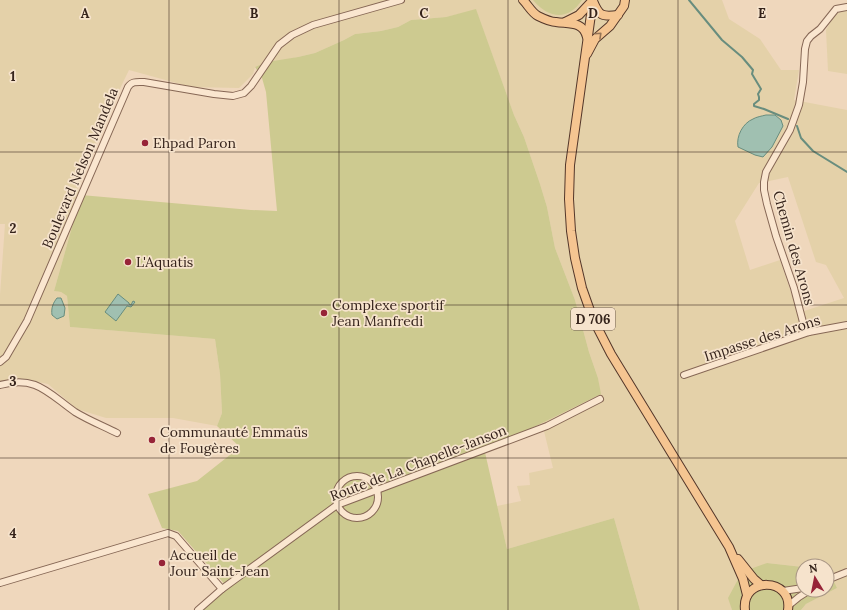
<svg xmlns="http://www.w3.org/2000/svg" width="847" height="610" font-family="Lora,serif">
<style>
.farmland{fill:#e4d1a9;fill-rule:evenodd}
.green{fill:#cdca90}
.water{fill:#a0c0b1;stroke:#688d7e}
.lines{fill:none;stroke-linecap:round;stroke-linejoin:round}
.stream{stroke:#688d7e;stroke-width:2}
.minor-casing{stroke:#866755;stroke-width:8}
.major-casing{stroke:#54372a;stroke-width:10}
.minor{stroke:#fae6cf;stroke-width:6}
.major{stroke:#f5c591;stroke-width:8}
.oneway{stroke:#957456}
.grid{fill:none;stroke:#35231b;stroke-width:1;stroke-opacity:0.55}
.poi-dot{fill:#972438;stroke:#f6e3cc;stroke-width:1.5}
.labels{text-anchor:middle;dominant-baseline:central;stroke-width:3.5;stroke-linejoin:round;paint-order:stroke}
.shield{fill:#f6e3cc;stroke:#6f5d50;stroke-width:1}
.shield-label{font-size:13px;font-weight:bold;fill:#35231b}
.poi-label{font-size:14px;fill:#35231b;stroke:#f6e3cc;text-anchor:start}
.street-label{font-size:14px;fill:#35231b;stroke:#f6e3cc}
.grid-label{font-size:13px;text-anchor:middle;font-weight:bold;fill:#35231b;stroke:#f6e3cc;stroke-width:3.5;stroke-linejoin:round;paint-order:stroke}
</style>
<rect width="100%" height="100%" fill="#efd7bc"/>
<g class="farmland">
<path d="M0,0H722L729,19L760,39L781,70H799L794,100L847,110V610H801L806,604L837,588L827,569V566L803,567L767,563L729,598L732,610H640L614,518L507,549L497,506L521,501L517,486L530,485L529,473L553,468L542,423L600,394L598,378L589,352L575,300L555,248L547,207L540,184L524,137L514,115L476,10L446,17L411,20L398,27L381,31L355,34L344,40L315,53L255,67L253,74L239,88L191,87L129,70L111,107L77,187L81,195L54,291L61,292L67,296L70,327L215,339L220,374L222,413L217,426L173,418H106L77,409L48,384L23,379L0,382V295L5,224H0ZM788,177L816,262L826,265L844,298L798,313L780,260L750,270L735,221L759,183Z"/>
<path d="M847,9V74L828,71L826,30L835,14Z"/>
</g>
<g class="green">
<path d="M533,0H582C568,21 549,19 533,0Z"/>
<path d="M476,9L514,115L524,137L540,184L547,207L555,248L575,300L589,352L598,378L601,394L534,427L484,448L507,549L614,518L640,610H201L228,588L178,531L162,528L148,494L197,481L240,447L217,426L222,413L220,374L215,339L70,327L67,296L61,292L54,291L81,195L251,210L277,211L266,92L262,78L255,67L267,62L298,57L315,53L344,40L355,34L381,31L398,27L411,20L446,17Z"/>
<path d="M767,563L803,567V590H827L828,569L837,588L806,604L801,610H732L728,598L742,572Z"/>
</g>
<g class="water">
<path d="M766,115H775L781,120L783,126L772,147L763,157L755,155L738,147C736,136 743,123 753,119C756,117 762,116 766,115Z"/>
<path d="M118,294L129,303V304L131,305L133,301L135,302L131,307L127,306L116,321L105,312Z"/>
<path d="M57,298H61L65,308L64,316L57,319L52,315C51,308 53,303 57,298Z"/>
</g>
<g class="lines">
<g class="stream">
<path d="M689,0L722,40L742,57L753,70L752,74L761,89L758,94L759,97V100L754,104V106L764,109L788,119"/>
<path d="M797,126L801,138L813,151L847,172"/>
</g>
<defs>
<g id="minor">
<path d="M809,332L804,326L794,288L776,236L767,204L764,190V182L766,172L790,130L799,105L803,82L805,49L807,41L811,36L820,29L836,9L847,7"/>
<path d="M0,362L6,357L27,321L128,87C132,81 137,82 144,82L214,94L233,96L244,93L251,86L279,45L292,35L313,25L401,0"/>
<path d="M684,375L809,332L847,325"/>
<path d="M0,385C36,375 48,393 75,412C88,420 103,426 117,433"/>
<circle cx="357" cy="497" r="21"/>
<path d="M827,580L847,572"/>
<path d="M0,583L168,533L176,536L222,589"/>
<path d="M783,591L803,588"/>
<path d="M788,606L799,597L810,590"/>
<path d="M198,610L222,589L337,505L547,426L600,399"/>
</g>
<g id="major">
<path d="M523,0C528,5 532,13 538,16C544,19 550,22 556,22C569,24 583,21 587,37"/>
<path d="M593,0L570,165L569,199L571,231L575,258L582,288L593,319L611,354L729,547L743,579L747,595"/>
<path d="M593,1C599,16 602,17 618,15"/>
<path d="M565,22L579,15L593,0"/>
<path d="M587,54L595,39L610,26L624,6L625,0"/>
<path d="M738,559L754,579L761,585"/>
<path d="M745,610C741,576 793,577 788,610"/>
</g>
</defs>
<use href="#minor" class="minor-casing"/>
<use href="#major" class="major-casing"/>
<use href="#minor" class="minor"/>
<use href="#major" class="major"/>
</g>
<defs><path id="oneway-chevron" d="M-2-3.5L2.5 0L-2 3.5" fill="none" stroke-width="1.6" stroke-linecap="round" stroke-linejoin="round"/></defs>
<use class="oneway" href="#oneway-chevron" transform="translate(599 35) rotate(-43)"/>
<path class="grid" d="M169,0V610M339,0V610M508,0V610M678,0V610M0,152H847M0,305H847M0,458H847"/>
<g class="poi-dot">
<circle cx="145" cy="143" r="4"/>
<circle cx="128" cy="262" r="4"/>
<circle cx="324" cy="313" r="4"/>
<circle cx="152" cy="440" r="4"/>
<circle cx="162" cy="563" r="4"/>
</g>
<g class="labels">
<rect class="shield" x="571" y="308" width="44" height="22" rx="3"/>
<g class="shield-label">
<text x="593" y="319">D 706</text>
</g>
<g class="poi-label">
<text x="153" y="143">Ehpad Paron</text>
<text x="136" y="262">L'Aquatis</text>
<text x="332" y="305">Complexe sportif<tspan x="332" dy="16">Jean Manfredi</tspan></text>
<text x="160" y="432">Communauté Emmaüs<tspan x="160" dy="16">de Fougères</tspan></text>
<text x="170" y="555">Accueil de<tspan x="170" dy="16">Jour Saint-Jean</tspan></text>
</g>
<g class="street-label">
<text transform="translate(80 168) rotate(-67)">Boulevard Nelson Mandela</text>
<text transform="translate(794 248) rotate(74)">Chemin des Arons</text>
<text transform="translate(762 338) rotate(-18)">Impasse des Arons</text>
<text transform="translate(418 463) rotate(-21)">Route de La Chapelle-Janson</text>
</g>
</g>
<g class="grid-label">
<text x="85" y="18">A</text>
<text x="254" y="18">B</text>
<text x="424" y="18">C</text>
<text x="593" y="18">D</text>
<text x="762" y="18">E</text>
<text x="13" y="81">1</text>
<text x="13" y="233">2</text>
<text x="13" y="386">3</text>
<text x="13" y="538">4</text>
</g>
<g transform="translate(815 578) rotate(350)"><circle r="19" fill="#f6e3cc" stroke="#a99685"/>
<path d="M0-3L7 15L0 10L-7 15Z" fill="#972438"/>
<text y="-6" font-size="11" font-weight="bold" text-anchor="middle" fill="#35231b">N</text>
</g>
</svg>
